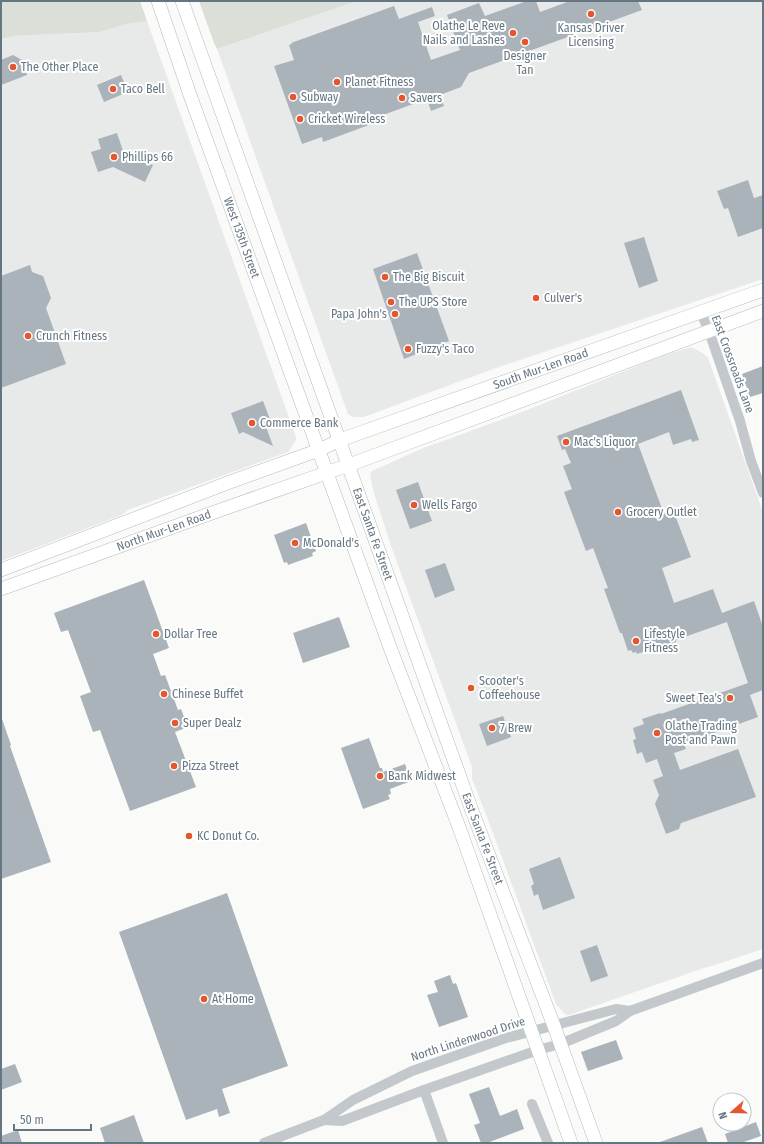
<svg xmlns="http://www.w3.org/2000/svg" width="764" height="1144" font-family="'Fira Sans Condensed',sans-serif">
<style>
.built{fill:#e8e9e9}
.green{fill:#dadfd7}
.building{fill:#aab3b9}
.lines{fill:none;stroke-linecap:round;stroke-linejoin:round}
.major-casing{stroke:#b5babe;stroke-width:14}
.minor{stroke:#c3c8cc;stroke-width:10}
.major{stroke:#fff;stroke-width:13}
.poi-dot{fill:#e4572e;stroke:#fff;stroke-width:1.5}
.labels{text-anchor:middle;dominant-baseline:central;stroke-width:4;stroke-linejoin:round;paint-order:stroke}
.poi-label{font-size:12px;fill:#657683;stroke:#fff;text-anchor:start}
.street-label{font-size:12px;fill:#657683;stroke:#fff}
</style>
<rect width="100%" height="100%" fill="#fafaf8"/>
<g class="built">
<path d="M357,1H763V279L493,369L364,417H352L348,414L217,49Z"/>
<path d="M147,21L296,437V440L288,452L128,510L122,515L1,561V39L14,36L100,32L127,24Z"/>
<path d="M691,347L703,353L708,358L763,512V949L715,965L704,968L569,1015H566L556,1004L487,817L472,779V767L391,546L373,490L370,474L372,471L421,449L522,412L662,356Z"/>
</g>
<g class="green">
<path d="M1,1H140L147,21L127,24L100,32L14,36L1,39Z"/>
<path d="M199,1H357L217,49L214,43Z"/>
</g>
<g class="building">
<path d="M527,1H536L540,12L570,1H638L642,10L469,73L461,87L440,95L444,106L431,111L427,99L383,115L385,119L323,142L322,137L302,144L274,66L294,60L289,45L292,44L291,43L394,6L399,19L432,7L435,16L418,22L431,60L460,50L447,15L479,3L485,16Z"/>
<path d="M13,55L22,60L27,75L1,85V60Z"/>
<path d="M121,75L128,92L104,102L97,85Z"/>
<path d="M117,133L123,151L153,165L145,182L113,167L98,172L91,152L101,149L98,139Z"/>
<path d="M748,180L754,198L763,195V228L738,237L728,208L724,209L717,191Z"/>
<path d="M644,237L658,281L639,288L624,243Z"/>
<path d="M417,253L449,341L404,359L373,269Z"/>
<path d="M30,265L32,272L43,276L51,298L46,308L66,364L1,388V276Z"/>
<path d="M763,366V393L750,397L742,374Z"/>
<path d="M681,390L699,440L692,442L691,439L673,445L669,432L638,444L664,514L673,510L691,557L662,568L674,603L713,589L722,613L754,601L763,627V690L750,695L758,717L684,744L686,749L674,753L680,770L738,749L756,797L681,823L679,829L666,834L655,804L659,795L653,780L663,776L657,759L646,763L642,752L637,754L633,740L636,739L633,728L644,724L642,719L660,713L661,714L748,683L727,622L676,640V642L662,647L661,646L637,654L636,652L633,653L631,650L628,651L622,633H620L604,589L608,588L593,548L586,551L564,492L572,489L563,466L571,463L565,449L562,450L557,436Z"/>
<path d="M263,401L271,422L265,424L273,446L243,432L239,434L231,413Z"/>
<path d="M418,482L432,521L410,529L396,490Z"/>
<path d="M306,523L316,551L312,553L313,556L288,565L287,562L284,563L274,535Z"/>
<path d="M445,563L455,590L435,598L425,570Z"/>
<path d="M144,580L169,648L153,654L161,676L165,675L178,710L181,709L188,727L175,732L196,787L130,811L100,730L93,732L80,696L91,692L68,630L61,632L54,613Z"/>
<path d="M339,617L350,647L303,663L293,633Z"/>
<path d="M503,716L511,737L487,746L479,724Z"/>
<path d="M1,719H2L11,745L10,746L51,862L1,879Z"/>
<path d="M369,738L380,768H382L383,772L405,764L411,781L390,789L391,794L388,795L390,799L363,809L341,748Z"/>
<path d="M560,857L575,898L543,910L538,894L534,896L531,886L534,884L529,869Z"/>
<path d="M227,893L288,1066L222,1089L230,1113L219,1117L217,1109L186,1120L119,932Z"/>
<path d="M597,945L608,976L591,982L580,951Z"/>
<path d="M450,975L453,984L456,983L468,1017L439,1027L427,995L438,992L434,981Z"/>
<path d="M616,1040L623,1059L588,1071L581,1052Z"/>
<path d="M15,1064L22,1082L1,1090V1069Z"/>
<path d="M489,1087L500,1116L517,1109L524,1129L487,1143H481L474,1125L480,1123L469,1094Z"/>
<path d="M134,1115L144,1143H105L100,1128Z"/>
<path d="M756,1122L761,1136L741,1143H728L725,1134Z"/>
<path d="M702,1127L708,1143H660V1142Z"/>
<path d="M18,1130L22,1143H1V1136Z"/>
</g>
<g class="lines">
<defs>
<g id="major">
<path id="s1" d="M158,1L190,95L391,650L459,827L571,1143"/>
<path id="s2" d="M182,1L471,808L554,1026L596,1143"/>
<path id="s3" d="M1,570L230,482L319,450L340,440L763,290"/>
<path id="s4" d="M1,589L226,508L349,465L763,311"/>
</g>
</defs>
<use href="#major" class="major-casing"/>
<g class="minor">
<path d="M701,312L712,340L740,421L751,461L763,493"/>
<path d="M424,1090L443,1143"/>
<path d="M532,1104L548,1143"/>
<path d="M324,1120L342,1121L424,1090L538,1050L560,1044L616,1021L630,1011L763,963"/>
<path d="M264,1143L324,1120L353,1100L412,1071L506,1038L616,1009L630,1011"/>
</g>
<use href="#major" class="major"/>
</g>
<g class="poi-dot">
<circle cx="591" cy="14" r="4"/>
<circle cx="513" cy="33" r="4"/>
<circle cx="525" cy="42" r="4"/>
<circle cx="13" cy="67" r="4"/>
<circle cx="337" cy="82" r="4"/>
<circle cx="113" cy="89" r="4"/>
<circle cx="293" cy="97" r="4"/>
<circle cx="402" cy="98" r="4"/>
<circle cx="300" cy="119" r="4"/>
<circle cx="114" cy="157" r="4"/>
<circle cx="385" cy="277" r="4"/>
<circle cx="536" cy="298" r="4"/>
<circle cx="391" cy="302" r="4"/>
<circle cx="395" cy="314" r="4"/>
<circle cx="28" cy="336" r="4"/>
<circle cx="408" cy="349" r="4"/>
<circle cx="252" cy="423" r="4"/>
<circle cx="566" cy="442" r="4"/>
<circle cx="414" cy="505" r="4"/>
<circle cx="618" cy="512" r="4"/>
<circle cx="295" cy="543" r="4"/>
<circle cx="156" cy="634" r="4"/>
<circle cx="636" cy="641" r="4"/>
<circle cx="471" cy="688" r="4"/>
<circle cx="164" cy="694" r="4"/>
<circle cx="730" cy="698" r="4"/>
<circle cx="175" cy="723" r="4"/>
<circle cx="492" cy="728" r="4"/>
<circle cx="657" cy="733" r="4"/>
<circle cx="174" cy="766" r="4"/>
<circle cx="380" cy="776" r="4"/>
<circle cx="189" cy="836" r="4"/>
<circle cx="204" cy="999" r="4"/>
</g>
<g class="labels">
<g class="poi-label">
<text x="505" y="26" text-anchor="end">Olathe Le Reve<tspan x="505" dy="14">Nails and Lashes</tspan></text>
<text x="591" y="28" text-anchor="middle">Kansas Driver<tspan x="591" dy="14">Licensing</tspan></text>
<text x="525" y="56" text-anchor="middle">Designer<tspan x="525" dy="14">Tan</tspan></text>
<text x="21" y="67">The Other Place</text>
<text x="345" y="82">Planet Fitness</text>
<text x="121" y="89">Taco Bell</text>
<text x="301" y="97">Subway</text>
<text x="410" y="98">Savers</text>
<text x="308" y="119">Cricket Wireless</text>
<text x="122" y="157">Phillips 66</text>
<text x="393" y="277">The Big Biscuit</text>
<text x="544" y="298">Culver's</text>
<text x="399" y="302">The UPS Store</text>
<text x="387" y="314" text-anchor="end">Papa John's</text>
<text x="36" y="336">Crunch Fitness</text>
<text x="416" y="349">Fuzzy's Taco</text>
<text x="260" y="423">Commerce Bank</text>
<text x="574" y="442">Mac's Liquor</text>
<text x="422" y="505">Wells Fargo</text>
<text x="626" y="512">Grocery Outlet</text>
<text x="303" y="543">McDonald's</text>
<text x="164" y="634">Dollar Tree</text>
<text x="644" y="634">Lifestyle<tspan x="644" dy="14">Fitness</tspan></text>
<text x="479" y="681">Scooter's<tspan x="479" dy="14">Coffeehouse</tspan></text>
<text x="172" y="694">Chinese Buffet</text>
<text x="722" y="698" text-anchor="end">Sweet Tea's</text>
<text x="183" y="723">Super Dealz</text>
<text x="665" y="726">Olathe Trading<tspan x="665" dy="14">Post and Pawn</tspan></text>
<text x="500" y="728">7 Brew</text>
<text x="182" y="766">Pizza Street</text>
<text x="388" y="776">Bank Midwest</text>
<text x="197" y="836">KC Donut Co.</text>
<text x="212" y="999">At Home</text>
</g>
<g class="street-label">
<text stroke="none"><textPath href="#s1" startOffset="251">West 135th Street</textPath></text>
<text transform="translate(733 364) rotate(70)">East Crossroads Lane</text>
<text stroke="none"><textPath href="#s3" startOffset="576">South Mur-Len Road</textPath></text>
<text stroke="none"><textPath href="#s4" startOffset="173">North Mur-Len Road</textPath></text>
<text stroke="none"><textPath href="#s2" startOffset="566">East Santa Fe Street</textPath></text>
<text stroke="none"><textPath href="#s2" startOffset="890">East Santa Fe Street</textPath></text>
<text transform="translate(468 1039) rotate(-18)">North Lindenwood Drive</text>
</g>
</g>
<rect width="764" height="1144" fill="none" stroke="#657683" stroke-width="4"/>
<g transform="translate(732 1112) rotate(250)"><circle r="19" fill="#ffffff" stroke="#c1c8cd"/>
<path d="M0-3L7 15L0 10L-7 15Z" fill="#e4572e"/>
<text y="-6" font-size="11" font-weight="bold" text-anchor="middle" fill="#657683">N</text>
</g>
<path d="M14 1124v6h77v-6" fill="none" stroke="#657683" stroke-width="2"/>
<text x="20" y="1124" font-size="12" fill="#657683" stroke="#ffffff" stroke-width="3" paint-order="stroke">50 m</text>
</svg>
